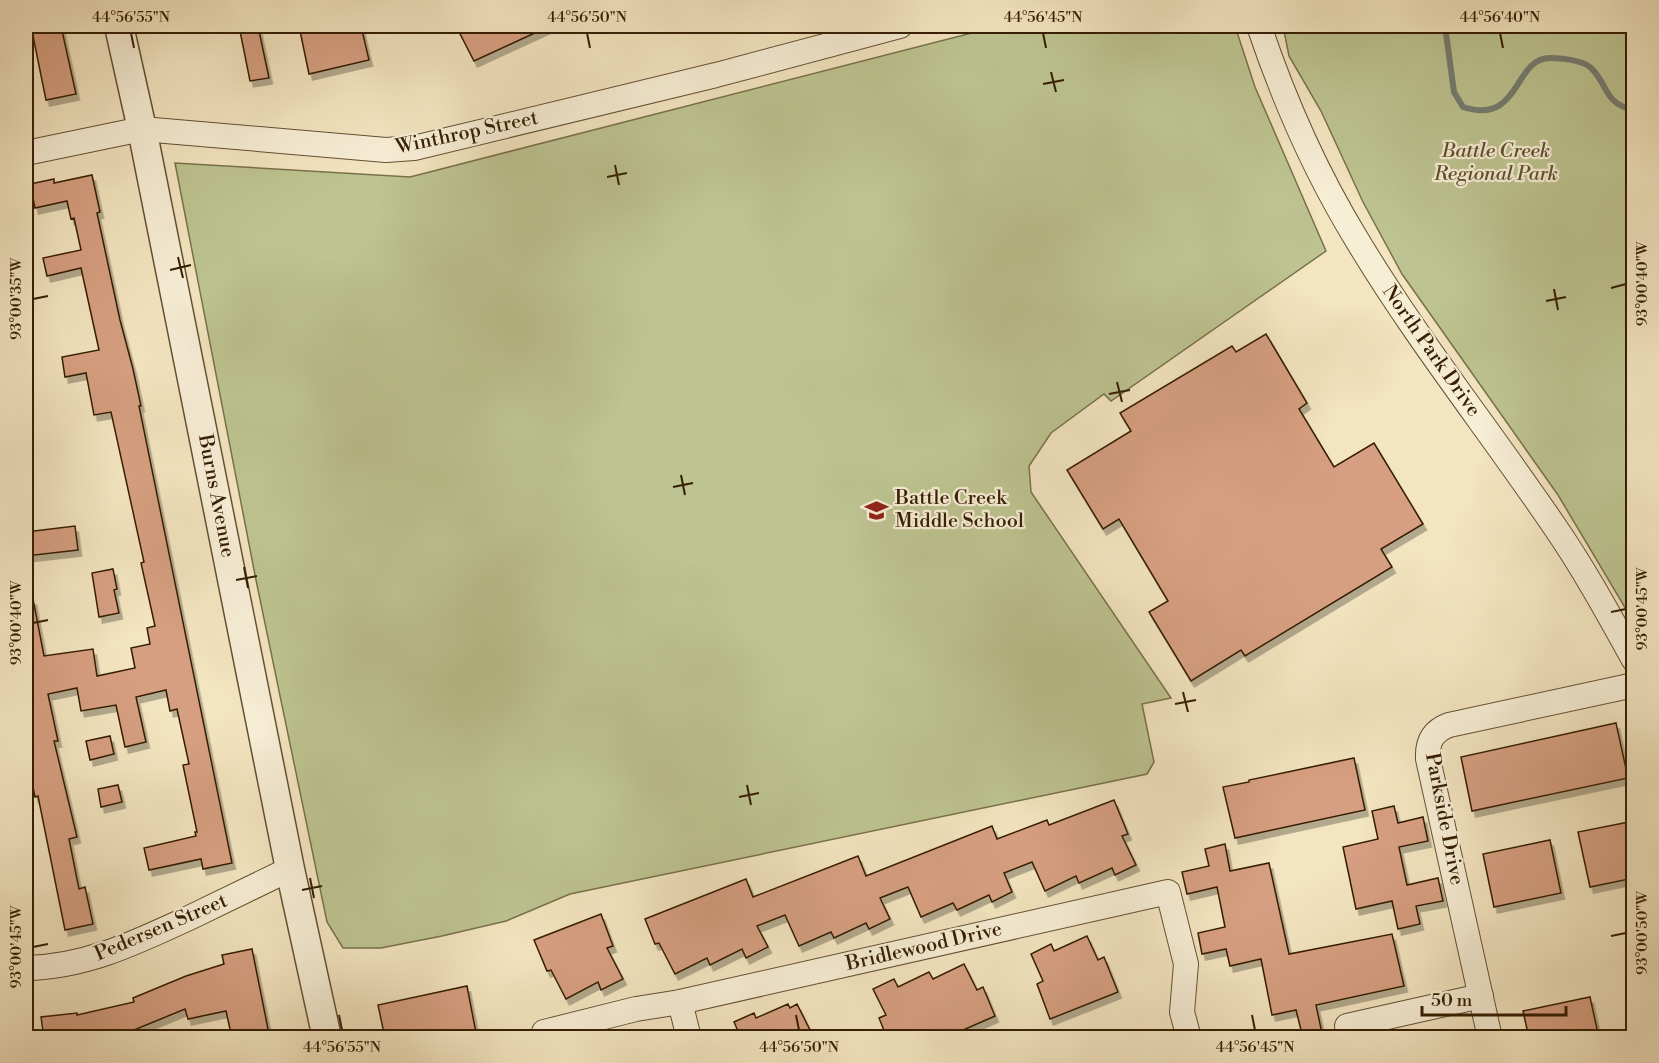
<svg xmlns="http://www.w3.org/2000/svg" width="1659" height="1063" font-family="'Libre Bodoni',serif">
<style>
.green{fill:#bdc491;stroke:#79714a;stroke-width:1.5}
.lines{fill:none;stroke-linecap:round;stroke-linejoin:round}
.stream{stroke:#757d72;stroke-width:6}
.building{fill:#d69f81;stroke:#351e03;stroke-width:1.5;filter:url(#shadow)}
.minor-casing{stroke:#645032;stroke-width:26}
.tertiary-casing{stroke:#645032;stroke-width:31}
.minor{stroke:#f7eed6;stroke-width:24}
.tertiary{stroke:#f7eed6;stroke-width:28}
.ticks{fill:none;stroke:#351e03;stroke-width:2}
.labels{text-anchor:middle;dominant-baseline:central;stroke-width:4.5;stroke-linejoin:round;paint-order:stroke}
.street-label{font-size:20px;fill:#351e03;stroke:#f7eed6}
.park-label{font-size:20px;font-style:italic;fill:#5e502e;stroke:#f7eed6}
.poi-label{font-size:20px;fill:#351e03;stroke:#f7eed6;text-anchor:start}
.neatline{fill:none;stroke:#351e03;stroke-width:2}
.ticks-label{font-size:15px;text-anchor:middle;fill:#351e03}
</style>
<defs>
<filter id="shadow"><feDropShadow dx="3.5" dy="6" stdDeviation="0" flood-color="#0004"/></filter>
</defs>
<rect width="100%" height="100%" fill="#f3e5c0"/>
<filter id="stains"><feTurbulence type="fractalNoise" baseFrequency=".00333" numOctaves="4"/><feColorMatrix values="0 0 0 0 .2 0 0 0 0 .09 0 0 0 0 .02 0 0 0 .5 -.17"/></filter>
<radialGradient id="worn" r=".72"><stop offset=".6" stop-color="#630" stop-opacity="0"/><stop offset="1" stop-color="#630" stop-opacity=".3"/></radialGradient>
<g class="green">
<path d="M999,26H1235L1255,87L1326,251L1111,401L1104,394L1051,433L1029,466L1031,492L1171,698L1142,704L1154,762L1147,774L570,894L506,921L442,936L381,948H343L327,922L256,580L175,163L410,177Z"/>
<path d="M1283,26H1633V621L1558,495L1402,274L1363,202L1321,111L1289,56Z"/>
</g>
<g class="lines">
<path class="stream" d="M1445,26L1454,92L1463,107C1521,126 1513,58 1550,58C1561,58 1581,60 1590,67C1609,84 1602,103 1634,110"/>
</g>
<g class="building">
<path d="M31,26H61L76,94L46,100Z"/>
<path d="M239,26H258L269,78L250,81Z"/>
<path d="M299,26H361L369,60L309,74Z"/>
<path d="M456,26H550L474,61Z"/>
<path d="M92,175L100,212L97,213L120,320L133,369L141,406H139L232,863L203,869L201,859L149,870L144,848L196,836L195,832H197L183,765L189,764L177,709L170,711L166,690L136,697L146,742L125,747L116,705L81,711L77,688L48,694L58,741H54L77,837L69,839L79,889L85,887L93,924L65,930L38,796L35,797L27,758L31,757L26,731V600L33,599L44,656L93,649L97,676L135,668L131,648L150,644L147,628L155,626L141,563L144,562L111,412L94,415L86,373L65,377L62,357L99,350L81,268L47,276L43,258L81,250L74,218L71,219L67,201L35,208L30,184L54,179V183Z"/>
<path d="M1266,334L1307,403L1299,409L1334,467L1374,443L1423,524L1381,549L1392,567L1245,656L1241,650L1191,681L1149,612L1168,601L1119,519L1103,529L1067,470L1131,431L1120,413L1232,346L1236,352Z"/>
<path d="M75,526L78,550L26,556V532Z"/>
<path d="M113,569L117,589L114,590L119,613L99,617L92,573Z"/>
<path d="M1616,723L1628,778L1472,811L1461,757Z"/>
<path d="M110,736L114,754L90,760L86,741Z"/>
<path d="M1354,758L1365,810L1235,838L1223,787L1249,782V780Z"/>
<path d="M118,785L122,802L101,807L98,789Z"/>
<path d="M1114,800L1128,834L1122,836L1136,865L1115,875L1112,868L1079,883L1076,876L1045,891L1032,862L1004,873L1012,892L992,902L989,895L957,910L953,903L921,917L908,887L880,898L890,919L869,929L866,923L834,938L831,932L799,946L785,915L757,926L768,947L746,958L742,949L710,965L707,958L675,974L659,943L655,944L645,919L746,879L753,897L858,856L866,876L992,826L997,839L1047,820L1049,825Z"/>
<path d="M1394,806L1398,823L1423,817L1428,841L1399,847L1407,885L1438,878L1443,901L1416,906L1420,924L1398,929L1392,901L1356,909L1343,847L1378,839L1372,811Z"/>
<path d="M1634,821V878L1590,887L1578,832Z"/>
<path d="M1550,840L1561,893L1494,907L1483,854Z"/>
<path d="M1225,844L1230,871L1269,863L1289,954L1392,934L1404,986L1316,1005L1323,1038H1303L1296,1010L1272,1015L1261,959L1230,966L1226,949L1202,954L1198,933L1225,927L1217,887L1187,894L1182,872L1209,866L1205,849Z"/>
<path d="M601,914L613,946L607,948L623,979L601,990L598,982L566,999L551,970L547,971L534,940Z"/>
<path d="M1087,936L1098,960L1104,957L1118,992L1050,1019L1037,984L1043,981L1031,954L1051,944L1054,951Z"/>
<path d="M252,949L269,1034L255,1038H232L226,1011L188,1019L185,1009L129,1032L130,1038H44L41,1017L77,1013V1015L134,1002L133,998L186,976L224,964L222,955Z"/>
<path d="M964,964L977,990L983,987L995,1016L945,1038H887L879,1018L886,1015L873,989L894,979L898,987L929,972L933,979Z"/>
<path d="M467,986L477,1038H385L378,1005Z"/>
<path d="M1590,997L1599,1038H1529L1523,1011Z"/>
<path d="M788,1004L790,1008L797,1004L814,1038H741L734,1022L754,1013L756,1018Z"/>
</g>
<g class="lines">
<defs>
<g id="minor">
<path d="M1259,26C1284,100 1316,173 1357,240C1417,340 1490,431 1555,527C1584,569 1609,615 1634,660"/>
<path d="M26,153L142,129L386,150L414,148L716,75L900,26"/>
<path d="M26,968C86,967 137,942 191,917C224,901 257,885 290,869"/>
<path d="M680,1002L689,1038"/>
<path d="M544,1032L636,1009L680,1002L1168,892L1186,964L1182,1012L1189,1038"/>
<path d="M1349,1038L1347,1026L1481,996"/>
<path d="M1490,1038L1428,759C1427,741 1433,731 1449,725L1634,685"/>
</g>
<path id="tertiary" d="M119,26L142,129L290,869L327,1038"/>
</defs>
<use href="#minor" class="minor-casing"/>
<use href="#tertiary" class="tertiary-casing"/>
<use href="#minor" class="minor"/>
<use href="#tertiary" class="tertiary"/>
</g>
<path class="ticks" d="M131,33L134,48M587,33L590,48M1043,33L1046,48M1500,33L1503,48M1051,72L1056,92M1043,84L1064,80M615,165L619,185M607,177L627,173M178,257L183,278M170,270L191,265M1611,288L1626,284M1554,289L1558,310M33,299L48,296M1546,301L1566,297M1117,382L1122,402M1109,394L1130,390M681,475L685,495M673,487L693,483M244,567L248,588M236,580L257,576M1611,612L1626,609M33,623L48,620M1183,692L1188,712M1175,704L1196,700M747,785L751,805M739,797L759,793M310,878L314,898M302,890L322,886M1611,936L1626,933M33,947L48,944M339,1015L342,1030M796,1015L799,1030M1252,1015L1255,1030"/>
<defs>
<symbol id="school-bare" viewBox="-9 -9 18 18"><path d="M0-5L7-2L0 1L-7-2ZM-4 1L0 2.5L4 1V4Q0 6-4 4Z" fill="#8f2418" stroke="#f7eed6" stroke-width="2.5" paint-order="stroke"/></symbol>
</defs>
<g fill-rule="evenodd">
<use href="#school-bare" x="860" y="494" width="33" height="33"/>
</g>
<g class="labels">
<g class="street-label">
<text transform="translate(467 133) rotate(-12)">Winthrop Street</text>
<text transform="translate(1431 351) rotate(55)">North Park Drive</text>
<text transform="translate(216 496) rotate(79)">Burns Avenue</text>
<text transform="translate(1444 819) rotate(79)">Parkside Drive</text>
<text transform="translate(161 928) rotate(-23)">Pedersen Street</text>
<text transform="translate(924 947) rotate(-13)">Bridlewood Drive</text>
</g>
<g class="park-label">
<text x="1496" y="151">Battle Creek<tspan x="1496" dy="23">Regional Park</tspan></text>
</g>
<g class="poi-label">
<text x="895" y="498">Battle Creek<tspan x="895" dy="23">Middle School</tspan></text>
</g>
</g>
<rect width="1659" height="1063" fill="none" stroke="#f3e5c0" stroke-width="66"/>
<path d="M1422 1006v9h144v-9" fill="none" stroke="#351e03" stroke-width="3"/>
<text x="1431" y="1006" font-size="18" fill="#351e03" stroke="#f7eed6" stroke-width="4.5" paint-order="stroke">50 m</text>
<rect x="33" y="33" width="1593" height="997" class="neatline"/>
<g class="ticks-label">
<text x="131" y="22">44°56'55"N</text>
<text x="587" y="22">44°56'50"N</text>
<text x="1043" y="22">44°56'45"N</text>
<text x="1500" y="22">44°56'40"N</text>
<text transform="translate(1642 284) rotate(-90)" y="5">93°00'40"W</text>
<text transform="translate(16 299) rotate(-90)" y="5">93°00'35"W</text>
<text transform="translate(1642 609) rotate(-90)" y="5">93°00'45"W</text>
<text transform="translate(16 623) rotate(-90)" y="5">93°00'40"W</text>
<text transform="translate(1642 933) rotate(-90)" y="5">93°00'50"W</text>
<text transform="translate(16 947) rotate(-90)" y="5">93°00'45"W</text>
<text x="342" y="1052">44°56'55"N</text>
<text x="799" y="1052">44°56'50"N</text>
<text x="1255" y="1052">44°56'45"N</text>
</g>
<rect width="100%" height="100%" filter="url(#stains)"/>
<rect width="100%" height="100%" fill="url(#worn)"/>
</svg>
